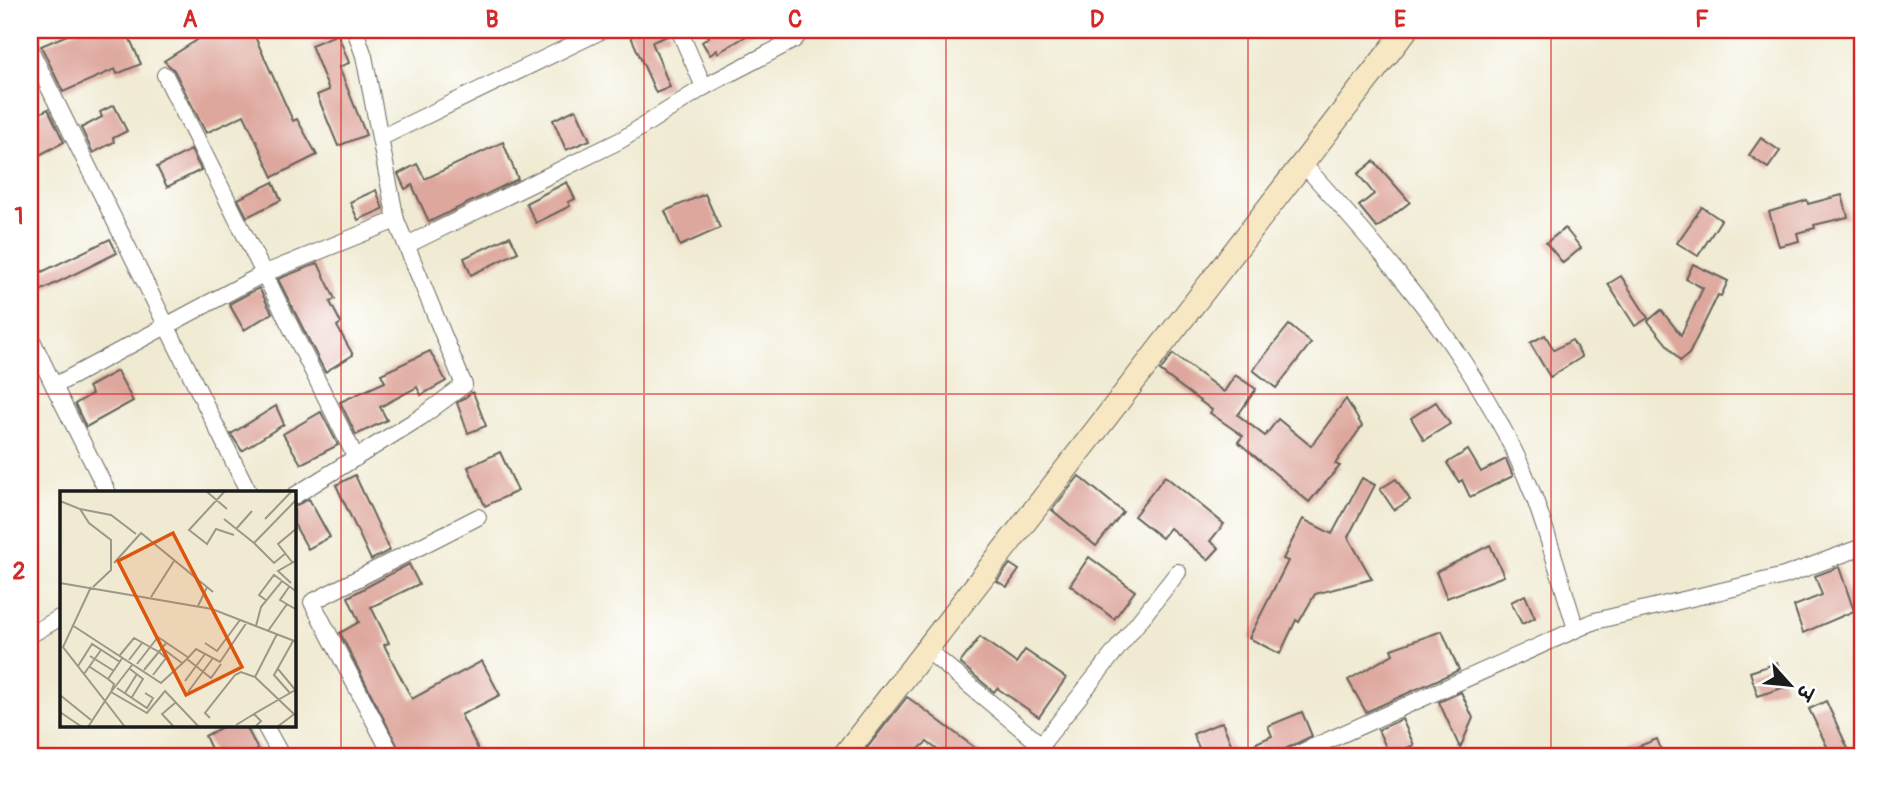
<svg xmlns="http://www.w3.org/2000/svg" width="1892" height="787" font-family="Pangolin,'Playpen Sans Deva',sans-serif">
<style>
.building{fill:#dea79d}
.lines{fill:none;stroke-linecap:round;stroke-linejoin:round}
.street-casing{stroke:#66645c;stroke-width:18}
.secondary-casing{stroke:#66645c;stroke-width:25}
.street{stroke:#fff;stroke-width:16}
.secondary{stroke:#f7e8c3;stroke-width:23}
.grid{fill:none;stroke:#d62828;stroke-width:2;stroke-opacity:0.55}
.inset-road{fill:none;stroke:#9b9889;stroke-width:2}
.view{fill:#de560d;fill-opacity:0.15;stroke:#de560d;stroke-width:3.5}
.inset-edge{fill:none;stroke:#1c1c1c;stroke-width:3.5}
.neatline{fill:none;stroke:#d62828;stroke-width:2.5}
.grid-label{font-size:23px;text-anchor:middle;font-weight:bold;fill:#d62828}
</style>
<rect width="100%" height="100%" fill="#fff"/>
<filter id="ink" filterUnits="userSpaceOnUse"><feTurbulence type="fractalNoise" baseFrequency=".0143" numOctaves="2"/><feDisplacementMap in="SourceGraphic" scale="14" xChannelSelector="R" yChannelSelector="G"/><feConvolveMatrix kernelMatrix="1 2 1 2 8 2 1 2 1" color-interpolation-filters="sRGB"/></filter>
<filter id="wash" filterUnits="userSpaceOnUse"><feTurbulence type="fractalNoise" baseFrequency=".00686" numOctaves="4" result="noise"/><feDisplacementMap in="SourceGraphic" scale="28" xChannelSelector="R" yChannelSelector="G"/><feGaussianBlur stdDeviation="1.57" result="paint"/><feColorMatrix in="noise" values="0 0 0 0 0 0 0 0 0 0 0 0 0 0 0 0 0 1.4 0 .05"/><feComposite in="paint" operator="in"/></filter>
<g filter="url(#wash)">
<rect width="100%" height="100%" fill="#f0ead2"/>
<g id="blocks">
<g class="building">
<path d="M79,30H126L141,64L117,74L115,69L63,92L41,46Z"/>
<path d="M213,30H252L293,121L297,119L317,155L273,177L244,115L206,133L174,70L164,61Z"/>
<path d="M628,30H669L670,35L652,42L670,87L656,93Z"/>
<path d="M704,30H756L718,53L717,50L710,55L702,42L709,37Z"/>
<path d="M338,34L349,63L339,67L366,135L338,146L317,95L329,90L311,45Z"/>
<path d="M114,105L127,131L113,138L114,142L93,153L81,128L102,117L100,112Z"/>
<path d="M48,109L64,142L30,160V118Z"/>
<path d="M576,109L590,140L566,150L553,120Z"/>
<path d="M1761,138L1780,151L1768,168L1749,155Z"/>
<path d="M503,142L518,179L429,222L412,185L405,189L398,174L417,164L425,179Z"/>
<path d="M191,150L201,170L167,187L157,167Z"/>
<path d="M1374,161L1410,202L1377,228L1359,206L1374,194L1358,174Z"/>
<path d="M273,182L281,200L247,217L238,199Z"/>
<path d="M567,182L575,199L568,202L570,206L536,223L526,203Z"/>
<path d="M376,190L383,209L358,220L350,202Z"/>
<path d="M705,194L720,228L680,246L665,211Z"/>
<path d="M1842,195L1848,217L1814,225L1815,228L1797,233L1799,241L1779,246L1769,212L1807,200L1808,204Z"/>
<path d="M1702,207L1721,220L1698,256L1677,243Z"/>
<path d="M1565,228L1581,248L1563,263L1546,243Z"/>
<path d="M510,236L518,252L471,275L464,258Z"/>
<path d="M110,239L117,253L30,296V246L42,272Z"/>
<path d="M318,263L335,299L330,302L341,323L337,326L353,355L325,372L278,279Z"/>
<path d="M1693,264L1728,281L1721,296L1718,295L1689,354L1680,361L1648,321L1661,310L1681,335L1703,288L1686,279Z"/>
<path d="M1621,276L1648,318L1635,326L1608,284Z"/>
<path d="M259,288L272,313L244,330L229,304Z"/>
<path d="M1289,325L1311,343L1276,388L1253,370Z"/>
<path d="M1545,335L1554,350L1572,340L1582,357L1550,377L1530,343Z"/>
<path d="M430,351L446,381L421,395L417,387L380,407L387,420L356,435L340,402L385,382L381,374Z"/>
<path d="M1173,354L1224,392L1235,375L1256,389L1238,415L1265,436L1278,419L1311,446L1346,399L1362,426L1335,464L1340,466L1309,502L1238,442L1243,436L1210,413L1212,410L1160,371Z"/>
<path d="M117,371L133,401L86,427L75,404L92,394L88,387Z"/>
<path d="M473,392L486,426L468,433L457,403Z"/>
<path d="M1436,402L1450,424L1424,440L1411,418Z"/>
<path d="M276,406L284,424L242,451L231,434Z"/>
<path d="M321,412L338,445L301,464L283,434Z"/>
<path d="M1468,450L1481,472L1506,459L1513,476L1470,497L1462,480L1459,482L1447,463Z"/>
<path d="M500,452L518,491L485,506L468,467Z"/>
<path d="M355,475L390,550L371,560L336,485Z"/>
<path d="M1079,476L1123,512L1096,546L1052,510Z"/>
<path d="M1165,476L1224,524L1210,541L1219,548L1208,560L1170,528L1162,538L1134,516Z"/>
<path d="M1362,478L1375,485L1348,537L1372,579L1315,594L1299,622L1296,620L1280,654L1249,638L1288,561L1283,559L1303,519L1332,534Z"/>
<path d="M1396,479L1410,500L1394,510L1380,489Z"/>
<path d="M309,499L330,537L308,549L294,524V506Z"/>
<path d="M1490,545L1504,576L1447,598L1436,572Z"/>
<path d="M1089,557L1135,591L1114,619L1070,585Z"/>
<path d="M409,564L419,584L371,607L389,643L384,645L412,699L482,661L500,695L461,715L482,757H403L340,633L359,622L348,597Z"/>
<path d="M1010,564L1019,570L1007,587L997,581Z"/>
<path d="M1839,567L1854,611L1803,633L1794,606L1822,595L1815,576Z"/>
<path d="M1525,595L1535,618L1522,624L1511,602Z"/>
<path d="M1442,631L1459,670L1366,712L1348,680L1393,654L1391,649Z"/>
<path d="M980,637L1016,663L1025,650L1066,678L1039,717L997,688L994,692L960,663Z"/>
<path d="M1777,663L1785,687L1758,696L1750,672Z"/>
<path d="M1461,692L1473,718L1460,748L1439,702Z"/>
<path d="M907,697L917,704L987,757H947L927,742L909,757H875L867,748Z"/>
<path d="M1826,701L1850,753L1841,757H1832L1809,709Z"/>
<path d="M1302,712L1312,736L1269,757H1262L1256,743L1272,736L1268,726Z"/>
<path d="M1402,719L1414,745L1390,756L1378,730Z"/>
<path d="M1222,722L1235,753L1214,757L1212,751L1202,755L1193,734Z"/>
<path d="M224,726H246L258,750L242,757H215L205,736Z"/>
<path d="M1657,739L1664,757H1614V756Z"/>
</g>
</g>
</g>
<g filter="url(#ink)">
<use href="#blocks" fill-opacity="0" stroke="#66645c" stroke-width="2"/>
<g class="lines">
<defs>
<g id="street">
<path d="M679,30L704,87"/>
<path d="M30,49L249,493"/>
<path d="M165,75L356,458"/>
<path d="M380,138L603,30"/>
<path d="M1304,165C1393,263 1486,371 1534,497C1550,540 1562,585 1576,629"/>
<path d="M407,245L621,140L704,87L794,40L803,30"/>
<path d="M30,336L54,386"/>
<path d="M108,493L54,386L263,274L396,220L364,56L355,30"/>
<path d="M294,496L421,417L464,385L396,220"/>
<path d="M30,635L61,617"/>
<path d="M926,649L1041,745L1047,757"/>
<path d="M265,726L282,757"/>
<path d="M1041,745L1178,572"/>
<path d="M393,757L312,602L478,517"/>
<path d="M1291,757L1595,621L1784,576L1862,547"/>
</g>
<path id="secondary" d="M843,757L1406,30"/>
</defs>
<use href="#street" class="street-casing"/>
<use href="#secondary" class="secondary-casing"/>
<use href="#street" class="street"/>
<use href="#secondary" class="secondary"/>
</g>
</g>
<path class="grid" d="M341,30V757M644,30V757M946,30V757M1248,30V757M1551,30V757M30,394H1862"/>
<g transform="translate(60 491)">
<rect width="236" height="236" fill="#f0ead2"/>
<path class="inset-road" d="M146,0L167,18M165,0L129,39L147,53L156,38L174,44M0,10L20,18L29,32L51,49V79L33,96M20,18L51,24L76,43M164,28L194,52M205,28L232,0M176,38L192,20M226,62L214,72L194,52L237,8M232,71L218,53L237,37M54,72L81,42L153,101M0,92L152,118L237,151M231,92L218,80L237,69M229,96L220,109L237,119M91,106L114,70M207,110L199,104L214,84L221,89M138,115L147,96M12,134L101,192L127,168L151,187L161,173M196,135L201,116L222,90L237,101M208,140L227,113M217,143L195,186L237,226M145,152L157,160L180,129M102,157L122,172M60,164L74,147L99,161L106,167L93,184M30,165L54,180M127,168L136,158L160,171L187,131M69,169L82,152M77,173L98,146L129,167M18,175L32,153L60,171M30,176L48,188M70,178L83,188L72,206M218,178L237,201M84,179L107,151M24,183L41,159M125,190L145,163M57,197L87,217L93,207L85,202M51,201L54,193L48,188L63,166M51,201L72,174M128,201L153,167M65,202L77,183M230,202L214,184L233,150M0,204L31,229M0,221L22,236M150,227L145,222L175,184L181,181L195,186M176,234L194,223M28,236L45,210L3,156L31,96M65,236L45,210L51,201L87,222L105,200L139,236M114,236L102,223L115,212M195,236L201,230L194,223L237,198M217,236L237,221"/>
<path class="view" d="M113,42L182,176L126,204L58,70Z"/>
<rect width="236" height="236" class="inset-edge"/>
</g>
<rect width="1892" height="787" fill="none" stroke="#fff" stroke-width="77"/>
<g transform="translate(1790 685) rotate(117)" stroke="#ffffff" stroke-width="5" paint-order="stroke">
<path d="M0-5L12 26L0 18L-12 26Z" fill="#1c1c1c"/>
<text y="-10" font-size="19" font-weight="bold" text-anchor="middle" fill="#1c1c1c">उ</text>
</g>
<rect x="38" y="38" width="1816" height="710" class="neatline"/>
<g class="grid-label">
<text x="190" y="27">A</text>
<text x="492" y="27">B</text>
<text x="795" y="27">C</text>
<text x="1097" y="27">D</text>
<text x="1400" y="27">E</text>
<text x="1702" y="27">F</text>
<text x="19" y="224">1</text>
<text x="19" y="579">2</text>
</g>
</svg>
